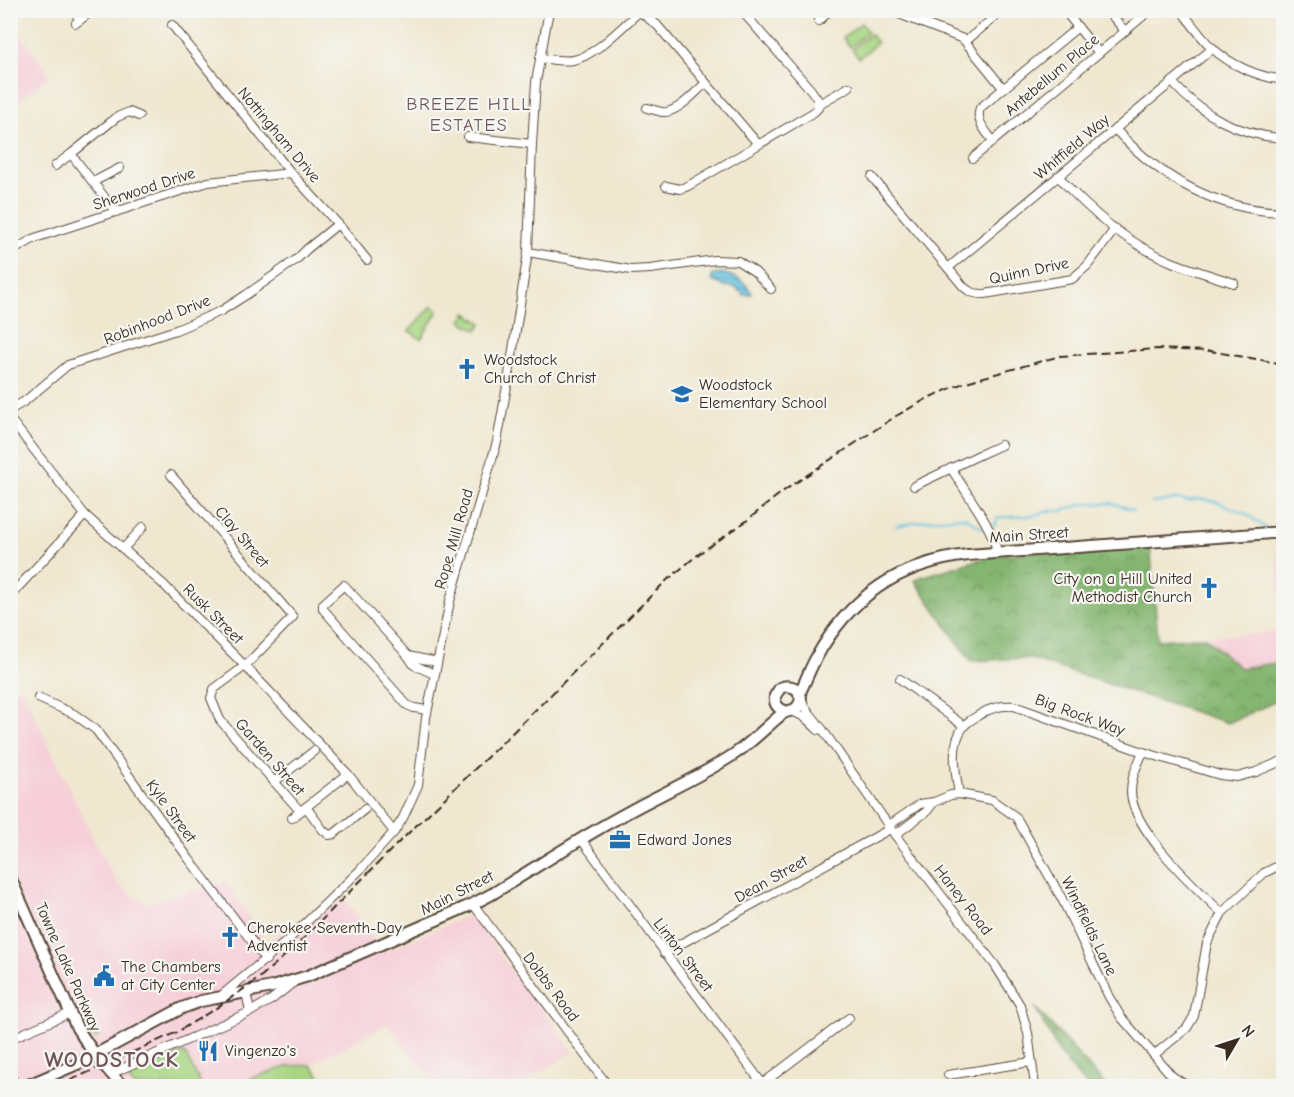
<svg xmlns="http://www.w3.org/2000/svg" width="1294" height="1097" font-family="'Comic Neue',sans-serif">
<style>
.built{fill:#f6cfd8}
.grass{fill:url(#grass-tufts);stroke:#718050;stroke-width:1.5}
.forest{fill:url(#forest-crowns);stroke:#607048;stroke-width:1.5}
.park{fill:#a7d583;stroke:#718050;stroke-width:1.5}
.water{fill:url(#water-rules);stroke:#507680;stroke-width:1.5}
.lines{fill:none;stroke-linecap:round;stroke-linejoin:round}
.stream{stroke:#65c3e3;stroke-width:2}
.street-casing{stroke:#564639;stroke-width:10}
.secondary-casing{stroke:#564639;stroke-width:14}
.street{stroke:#fff;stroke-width:8}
.secondary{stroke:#fff;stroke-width:10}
.rail{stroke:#3b2a1e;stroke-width:2;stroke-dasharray:9 4.5;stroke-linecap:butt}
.labels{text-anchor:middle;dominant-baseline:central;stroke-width:4.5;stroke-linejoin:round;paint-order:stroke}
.street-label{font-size:16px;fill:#3b2a1e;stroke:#f6f6f2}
.poi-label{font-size:16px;fill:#3b2a1e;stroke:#f6f6f2;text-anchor:start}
.neighbourhood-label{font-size:18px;letter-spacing:1.5px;fill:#70555b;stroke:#f6f6f2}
.district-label{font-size:22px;font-weight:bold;letter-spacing:1.5px;fill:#70555b;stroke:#f6f6f2}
</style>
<defs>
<pattern id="grass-tufts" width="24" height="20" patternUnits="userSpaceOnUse" patternTransform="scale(1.5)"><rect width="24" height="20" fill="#a7d583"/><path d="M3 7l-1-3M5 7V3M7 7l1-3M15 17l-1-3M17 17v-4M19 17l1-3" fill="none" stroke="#91b771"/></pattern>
<pattern id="forest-crowns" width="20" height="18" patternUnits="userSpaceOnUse" patternTransform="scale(1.5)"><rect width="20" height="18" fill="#85b671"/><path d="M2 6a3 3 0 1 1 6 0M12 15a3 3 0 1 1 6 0" fill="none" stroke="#6e945c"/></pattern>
<pattern id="water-rules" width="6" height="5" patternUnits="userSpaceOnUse" patternTransform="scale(1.5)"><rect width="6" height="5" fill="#65c3e3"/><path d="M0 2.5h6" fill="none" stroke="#549fb7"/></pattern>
</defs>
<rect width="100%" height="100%" fill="#f6f6f2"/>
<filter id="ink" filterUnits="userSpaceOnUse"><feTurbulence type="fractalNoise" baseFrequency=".0167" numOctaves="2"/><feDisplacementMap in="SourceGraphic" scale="12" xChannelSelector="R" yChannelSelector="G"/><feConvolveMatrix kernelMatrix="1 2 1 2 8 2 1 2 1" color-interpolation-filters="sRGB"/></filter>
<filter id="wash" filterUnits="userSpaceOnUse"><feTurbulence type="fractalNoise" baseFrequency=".008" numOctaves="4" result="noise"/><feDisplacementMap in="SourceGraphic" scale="24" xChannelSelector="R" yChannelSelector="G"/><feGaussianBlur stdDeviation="1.35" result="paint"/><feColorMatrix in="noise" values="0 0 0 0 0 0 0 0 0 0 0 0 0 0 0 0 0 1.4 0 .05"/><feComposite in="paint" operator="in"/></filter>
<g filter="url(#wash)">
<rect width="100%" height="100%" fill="#efe7cf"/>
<g class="built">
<path d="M10,19L50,76L11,106H10Z"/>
<path d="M1283,537V662L1240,668L1205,637L1282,632L1276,538Z"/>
<path d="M21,687L94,840L117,883L145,904L225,882L267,941L345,900L383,952L467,916L478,925L574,1052L515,1086H437L387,1024L311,1065L288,1066L250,1079L254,1086H202L184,1052L155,1064L143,1065L126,1073L125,1075L126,1078L134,1086H11L10,691Z"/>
</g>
<path class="grass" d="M89,1015L99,1037L96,1039L90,1036L81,1019Z"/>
<g class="forest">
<path d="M1150,543L1158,640L1205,637L1240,668L1283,662V698L1228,723L1029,658L971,661L915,581L921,577L995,555Z"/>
<path d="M1035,1007L1106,1086H1087L1061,1056Z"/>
</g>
<g class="park">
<path d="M861,23L868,32L850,47L843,38Z"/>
<path d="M870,34L877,43L859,58L852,49Z"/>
<path d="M432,306L438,311L421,339L409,331Z"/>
<path d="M466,313L482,323L477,330L461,321Z"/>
<path d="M184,1052L202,1086H134L125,1075L126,1073L143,1065L155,1064Z"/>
<path d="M311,1065L328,1086H254L250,1079L289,1066Z"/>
</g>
<path class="water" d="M721,273C736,277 745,280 752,294L744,295L735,287L725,286L712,281V276Z"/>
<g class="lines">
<g class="stream">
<path d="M1152,503L1177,499L1188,501L1197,499L1208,500L1217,502L1245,513L1266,528"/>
<path d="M896,526L927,520L965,517L983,529"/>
<path d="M994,526L998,518L1036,515L1049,511H1061L1083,504L1111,503L1133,510"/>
<path d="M1277,537L1284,541"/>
</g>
</g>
</g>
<g filter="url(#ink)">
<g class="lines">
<defs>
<g id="street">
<path d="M73,10L80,20"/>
<path d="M889,10L963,39L1003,88"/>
<path d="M1064,10L1099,53"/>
<path d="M1107,10L1125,31"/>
<path d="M1181,10C1191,23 1200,36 1211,47C1230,65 1258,77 1284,80"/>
<path d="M1272,10L1284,16"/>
<path d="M639,11L657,25L758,144"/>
<path d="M914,20L918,10"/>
<path d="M819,21L830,10"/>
<path d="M76,23L89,13"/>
<path d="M172,25L291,173L338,224L367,260"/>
<path d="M966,41L1003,10"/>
<path d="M540,58C550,59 562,62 573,60C594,57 624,25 641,10"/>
<path d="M1172,82C1200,114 1240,136 1284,138"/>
<path d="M819,104L849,87"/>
<path d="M647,108C652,109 657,111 662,112C677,114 695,92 706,83"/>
<path d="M1115,129C1160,178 1216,210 1284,212"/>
<path d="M468,137L532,144"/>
<path d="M993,141C986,131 975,121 980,108L1078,27"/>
<path d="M71,154L116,212"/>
<path d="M973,158L1148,12"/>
<path d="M55,166L71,154L117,117L129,112L139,116"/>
<path d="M1058,176C1090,212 1128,244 1172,262C1192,270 1213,276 1234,283"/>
<path d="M872,177L963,286C970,293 975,294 985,294L1072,279L1087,266L1115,229"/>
<path d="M93,182L120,168"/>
<path d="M666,186L680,189L688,186L814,112L818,108V100L811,90L741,10"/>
<path d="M10,252L35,238L208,182L291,173"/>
<path d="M528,252L631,270L650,269L715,260L738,261L755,272L771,289"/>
<path d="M948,268L1213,48"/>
<path d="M10,410L25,401L68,365L176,330L221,311L246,295L297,259L307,249L338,224"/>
<path d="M10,419L85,515L164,585L245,666L348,774L394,832"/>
<path d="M951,468C965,492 993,527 997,552"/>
<path d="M171,475L293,617L245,666L214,689L211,698L220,720L300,811"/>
<path d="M914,486L979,455L1001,445"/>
<path d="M123,549L143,527"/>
<path d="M10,596L85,515"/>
<path d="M408,656L344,585L323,604V609L407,705L414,708L427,710"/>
<path d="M434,674L414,665L408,656L437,662"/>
<path d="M900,679L964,726"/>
<path d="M38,698L74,714L96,730L189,859L266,960"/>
<path d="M801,698L805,707L823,730L895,835L995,965L1020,1005L1028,1033L1035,1086"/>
<path d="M790,711C802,713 810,722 818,730"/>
<path d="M1143,752C1137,766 1131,777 1131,792C1132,830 1195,887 1222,913"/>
<path d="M274,782L314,751"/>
<path d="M959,794C956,774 949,745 964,726C967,722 974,718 979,715C990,708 1001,705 1014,706L1143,752L1220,775L1237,777L1256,772L1284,760"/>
<path d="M934,802L951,795L959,794L992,800L1016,817L1062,899L1109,997L1121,1017L1172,1076L1187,1086"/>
<path d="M306,807L323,830L329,835L334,834L365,809"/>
<path d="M292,818L348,774"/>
<path d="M888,826L920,804L934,802L927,811L895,835"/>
<path d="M581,839L764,1086"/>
<path d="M473,904L608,1086"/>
<path d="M664,953L890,829"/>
<path d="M246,992L250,1012"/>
<path d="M222,995L287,941L360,870L394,832L403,818L418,785L426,718L450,601L497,442L510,369L528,252L532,144L536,82L549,10"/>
<path d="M10,1039L70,1013"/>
<path d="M1154,1055L1187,1028L1194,1016L1207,943L1222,913L1264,873L1284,863"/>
<path d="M10,1074L16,1086"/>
<path d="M113,1075L117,1071L250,1012L271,1000L294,982"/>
<path d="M948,1075L1031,1062"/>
<path d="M762,1084L849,1018"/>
</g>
<g id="secondary">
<path d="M799,694C805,683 809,671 815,660C848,598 898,563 968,555L1284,532"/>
<path d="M10,877L77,1028L95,1055L122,1086"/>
<path d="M26,1086L82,1062L182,1008L201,1001L272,987L308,976L473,904L492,894C535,868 577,840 621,816C658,795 698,778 733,755C751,743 766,727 782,714C787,710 794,712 798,706C807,693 793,682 780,688L775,696C774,704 778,709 785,711"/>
</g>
</defs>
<use href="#street" class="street-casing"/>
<use href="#secondary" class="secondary-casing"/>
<use href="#street" class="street"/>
<use href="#secondary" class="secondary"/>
<path class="rail" d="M58,1086L177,1032L218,1007L258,979L296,946L394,847L507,738L666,581L700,553L745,522L782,492L896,416L930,397L966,382L1060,356L1156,349L1210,351L1284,364"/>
</g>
</g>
<defs>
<symbol id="church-bare" viewBox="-9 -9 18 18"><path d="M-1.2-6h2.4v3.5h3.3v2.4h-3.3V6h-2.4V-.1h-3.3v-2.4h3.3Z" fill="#1f6fb2" stroke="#f6f6f2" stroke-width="2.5" paint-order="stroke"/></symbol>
<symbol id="school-bare" viewBox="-9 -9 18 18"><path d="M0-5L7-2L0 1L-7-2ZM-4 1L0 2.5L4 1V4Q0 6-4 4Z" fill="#1f6fb2" stroke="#f6f6f2" stroke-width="2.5" paint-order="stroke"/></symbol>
<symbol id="office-bare" viewBox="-9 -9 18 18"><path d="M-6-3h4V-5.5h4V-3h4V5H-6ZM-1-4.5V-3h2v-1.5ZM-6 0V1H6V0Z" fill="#1f6fb2" stroke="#f6f6f2" stroke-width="2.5" paint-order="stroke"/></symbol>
<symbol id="civic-bare" viewBox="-9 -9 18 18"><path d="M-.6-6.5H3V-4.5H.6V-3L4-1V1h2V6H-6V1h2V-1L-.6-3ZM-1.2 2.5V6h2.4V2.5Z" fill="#1f6fb2" stroke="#f6f6f2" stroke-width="2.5" paint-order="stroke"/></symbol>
<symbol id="restaurant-bare" viewBox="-9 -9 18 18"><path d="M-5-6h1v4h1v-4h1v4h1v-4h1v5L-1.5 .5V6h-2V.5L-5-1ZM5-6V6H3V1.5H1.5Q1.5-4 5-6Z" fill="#1f6fb2" stroke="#f6f6f2" stroke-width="2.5" paint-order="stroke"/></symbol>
</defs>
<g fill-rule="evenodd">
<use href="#church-bare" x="452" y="354" width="30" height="30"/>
<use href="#school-bare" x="667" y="379" width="30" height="30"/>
<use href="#church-bare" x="1194" y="573" width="30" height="30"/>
<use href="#office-bare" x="605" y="825" width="30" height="30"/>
<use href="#church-bare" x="215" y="922" width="30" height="30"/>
<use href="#civic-bare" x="89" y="961" width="30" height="30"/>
<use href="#restaurant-bare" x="193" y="1036" width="30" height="30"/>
</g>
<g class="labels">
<g class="street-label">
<text transform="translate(1052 75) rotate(-40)">Antebellum Place</text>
<text transform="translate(279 135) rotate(50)">Nottingham Drive</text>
<text transform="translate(1072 147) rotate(-40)">Whitfield Way</text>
<text transform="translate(144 189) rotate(-18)">Sherwood Drive</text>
<text transform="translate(1029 271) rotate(-12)">Quinn Drive</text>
<text transform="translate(157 320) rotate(-21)">Robinhood Drive</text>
<text transform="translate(1029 535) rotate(-4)">Main Street</text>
<text transform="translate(242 537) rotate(50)">Clay Street</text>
<text transform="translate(454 539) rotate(-74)">Rope Mill Road</text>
<text transform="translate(213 614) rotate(45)">Rusk Street</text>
<text transform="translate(1080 715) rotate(20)">Big Rock Way</text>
<text transform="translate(270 757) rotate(49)">Garden Street</text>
<text transform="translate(171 811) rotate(54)">Kyle Street</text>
<text transform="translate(771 879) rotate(-29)">Dean Street</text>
<text transform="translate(457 893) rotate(-27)">Main Street</text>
<text transform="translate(963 900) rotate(52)">Haney Road</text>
<text transform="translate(1089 926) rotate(64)">Windfields Lane</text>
<text transform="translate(683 955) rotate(53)">Linton Street</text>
<text transform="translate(68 967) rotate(66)">Towne Lake Parkway</text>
<text transform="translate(551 987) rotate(53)">Dobbs Road</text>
</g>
<g class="poi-label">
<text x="484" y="360">Woodstock<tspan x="484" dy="18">Church of Christ</tspan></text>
<text x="699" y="385">Woodstock<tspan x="699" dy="18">Elementary School</tspan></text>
<text x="1192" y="579" text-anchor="end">City on a Hill United<tspan x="1192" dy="18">Methodist Church</tspan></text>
<text x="637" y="840">Edward Jones</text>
<text x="247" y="928">Cherokee Seventh-Day<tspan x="247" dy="18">Adventist</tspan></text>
<text x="121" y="967">The Chambers<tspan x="121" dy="18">at City Center</tspan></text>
<text x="225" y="1051">Vingenzo's</text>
</g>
<g class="neighbourhood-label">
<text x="469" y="104">BREEZE HILL<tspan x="469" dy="21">ESTATES</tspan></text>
</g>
<g class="district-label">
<text x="112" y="1060">WOODSTOCK</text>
</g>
</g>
<rect width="1294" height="1097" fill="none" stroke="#f6f6f2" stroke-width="36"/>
<g transform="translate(1237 1040) rotate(51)" stroke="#f6f6f2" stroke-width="4.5" paint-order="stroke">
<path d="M0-4.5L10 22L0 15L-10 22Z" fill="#3b2a1e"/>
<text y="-9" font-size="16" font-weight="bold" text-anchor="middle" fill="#3b2a1e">N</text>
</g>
</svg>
